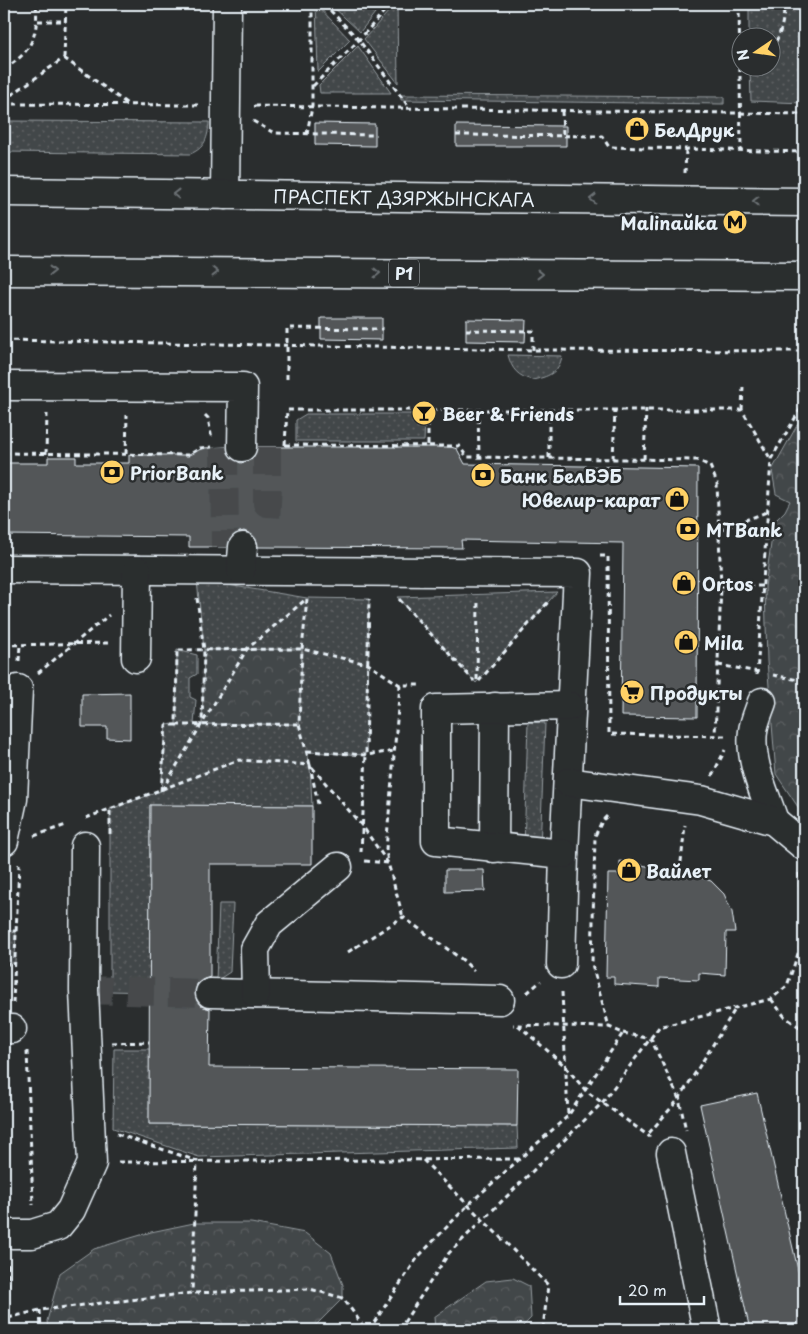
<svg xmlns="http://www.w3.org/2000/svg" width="808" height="1334" font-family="'Playpen Sans',sans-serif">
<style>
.grass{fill:url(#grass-dots);stroke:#959ca0}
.forest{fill:url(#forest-crowns);stroke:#959ca0}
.building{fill:#535759;stroke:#e8f1f8}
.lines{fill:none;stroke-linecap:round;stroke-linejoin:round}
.minor-tunnel{stroke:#464a4c;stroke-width:28;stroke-dasharray:28 14;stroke-linecap:butt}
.minor-casing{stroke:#e8f1f8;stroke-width:31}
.major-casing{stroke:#e8f1f8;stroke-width:31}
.path{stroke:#e8f1f8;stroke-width:3;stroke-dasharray:5 4;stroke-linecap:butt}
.minor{stroke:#2a2d2e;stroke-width:28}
.major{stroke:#2a2d2e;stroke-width:28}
.oneway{stroke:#6c7275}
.labels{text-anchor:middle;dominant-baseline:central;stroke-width:5;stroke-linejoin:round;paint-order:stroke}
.shield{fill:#2a2d2e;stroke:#afb6bb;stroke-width:1}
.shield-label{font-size:16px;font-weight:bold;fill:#e8f1f8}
.poi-label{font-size:18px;font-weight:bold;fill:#e8f1f8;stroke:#2a2d2e;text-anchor:start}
.street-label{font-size:18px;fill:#e8f1f8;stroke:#2a2d2e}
</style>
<defs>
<pattern id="grass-dots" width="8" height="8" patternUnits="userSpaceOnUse" patternTransform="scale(1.25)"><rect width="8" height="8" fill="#424648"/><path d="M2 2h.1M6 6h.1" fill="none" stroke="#5d6163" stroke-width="1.8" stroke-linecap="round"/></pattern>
<pattern id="forest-crowns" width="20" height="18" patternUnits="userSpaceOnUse" patternTransform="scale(1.25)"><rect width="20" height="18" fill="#424648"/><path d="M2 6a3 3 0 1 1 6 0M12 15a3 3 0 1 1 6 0" fill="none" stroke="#5d6163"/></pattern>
</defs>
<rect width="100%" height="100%" fill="#2a2d2e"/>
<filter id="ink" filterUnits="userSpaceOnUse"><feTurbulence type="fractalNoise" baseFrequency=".02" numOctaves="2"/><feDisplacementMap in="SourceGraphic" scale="10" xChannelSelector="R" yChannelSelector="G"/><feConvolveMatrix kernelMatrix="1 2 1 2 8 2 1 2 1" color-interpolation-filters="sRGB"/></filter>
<g filter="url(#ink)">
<g class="grass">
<path d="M316,4L350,40L318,72Z"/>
<path d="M330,4H382L360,32Z"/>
<path d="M390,4H397L398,83L364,39L390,10Z"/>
<path d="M752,4H769L804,9V103L751,101L750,68H770V38L749,37V5Z"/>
<path d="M358,46L391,93H320L319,85Z"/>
<path d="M401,95L724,97V104L401,100Z"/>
<path d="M4,121L209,122C208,138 205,148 190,154L4,152Z"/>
<path d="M508,355L562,356C559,373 548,377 532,380C518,376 512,370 508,355Z"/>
<path d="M306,414H419L425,420L424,441H296V420Z"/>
<path d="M197,580L307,598L369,599L366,755L307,752L310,765L312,806L150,805V992L110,991V809L161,791L166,725L176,724L177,650L197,655V674L190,678V697L196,700L194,724H299L302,649L204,650Z"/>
<path d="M557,592L476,683L397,597Z"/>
<path d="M528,722L545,723L540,849L524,848Z"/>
<path d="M219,904H233L230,972L216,981Z"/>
<path d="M4,931H16L15,963L4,964Z"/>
<path d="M114,1049H150L149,1124L517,1126L518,1148L199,1157L113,1128Z"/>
</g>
<g class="forest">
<path d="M804,413V816L776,774L767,661L765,587L774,522L785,511L790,501L776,494L772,470Z"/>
<path d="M302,649L299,724H202L204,650Z"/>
<path d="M194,1223H251L305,1233L331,1253L343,1285V1298L311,1330H48L47,1321L60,1273L94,1249L151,1232Z"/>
<path d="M513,1278L529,1286L531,1318L519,1330H435L434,1317L486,1281Z"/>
</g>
<g class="building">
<path d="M315,123L375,124V146L315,145Z"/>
<path d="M456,125L566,126V146H456Z"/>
<path d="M321,318H382V340L321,339Z"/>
<path d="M466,319L526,320L525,342L466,341Z"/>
<path d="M226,447L228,454L234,460L241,463L250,460L256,455L258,447H451L457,449L465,464L698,468L697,717L621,716L623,543L461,540L462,548L258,547L252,535L244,531L236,533L231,538L227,547H189V537L4,535V463H48V457H76V463H129V455H189L203,448Z"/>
<path d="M130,693V739L107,738V727H82V694Z"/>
<path d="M150,805L312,806V864H210V977L202,980L197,984L194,993L197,1001L201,1006L210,1009L209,1067L518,1069L517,1126L149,1124Z"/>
<path d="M620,861L694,875L711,881L724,894L732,912L735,932H726L725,975L699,973V980L659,978V987L614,984V977H606L608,874H620Z"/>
<path d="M445,870H484L485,891L445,892Z"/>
<path d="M757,1093L804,1296V1330H750L700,1105Z"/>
</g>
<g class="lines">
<g class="minor-tunnel">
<path d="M224,447L225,547"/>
<path d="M267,447V503L284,504"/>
<path d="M84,990L210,993"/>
</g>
<defs>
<g id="minor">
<path d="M225,195L227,4"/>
<path d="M4,386L243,387L242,447"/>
<path d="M4,569L578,573L564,854L561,964"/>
<path d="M241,570L243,547"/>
<path d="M136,658L137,570"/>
<path d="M762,702C759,711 754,722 753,731C749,762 765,793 774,821"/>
<path d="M568,782L701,800L774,821L804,846"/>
<path d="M4,841L13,799L18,689"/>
<path d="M494,848L495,707"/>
<path d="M564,854L436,841V709L570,706"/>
<path d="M210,993L500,1000"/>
<path d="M256,994L255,949L269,924L338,867"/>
<path d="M4,1029H12"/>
<path d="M671,1153L707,1330"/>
<path d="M4,1234H32L58,1226L71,1210L92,1163L84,990L85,846"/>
</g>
<g id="major">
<path id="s1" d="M4,192L804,202"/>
<path d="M4,271L804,276"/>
</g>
</defs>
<use href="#minor" class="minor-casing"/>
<use href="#major" class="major-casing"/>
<g class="path">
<path d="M324,4L359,40L409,107"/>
<path d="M739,4L741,150"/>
<path d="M38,21H66"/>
<path d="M770,49C782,37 783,19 785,4"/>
<path d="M64,58L129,105"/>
<path d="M64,58L66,4"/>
<path d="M4,69C31,53 39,35 36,4"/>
<path d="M313,86L359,40L387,8V4"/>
<path d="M4,100L64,58"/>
<path d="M4,104L198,105"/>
<path d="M254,106L804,114"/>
<path d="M562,111L563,135"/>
<path d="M253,121L274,133L372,135"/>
<path d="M307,134L312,107V4"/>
<path d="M456,135L602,136L609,147L804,152"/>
<path d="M685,173L686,149"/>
<path d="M466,330L533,331V350"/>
<path d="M4,340L533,350L804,351"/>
<path d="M287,379V328L382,329"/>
<path d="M478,409L479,457"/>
<path d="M742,410L743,386"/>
<path d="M205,415L208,418L212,440"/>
<path d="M285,445L459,446L467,457L697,460L710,466L717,483L721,586L715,736"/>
<path d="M285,445L287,410H742L770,458"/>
<path d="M428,445V408"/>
<path d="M4,453L189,455L200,448L212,447"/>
<path d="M46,454L47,414"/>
<path d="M126,454L127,415"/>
<path d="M549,458V409"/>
<path d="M613,459L615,409"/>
<path d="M644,459L646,409"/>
<path d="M719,530L767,512"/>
<path d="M600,556H608L609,734L726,736"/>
<path d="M721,586H762"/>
<path d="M197,598L204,650L202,724"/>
<path d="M307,599L302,649L299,724L310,765L363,827L388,863L403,917"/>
<path d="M399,599L474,681"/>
<path d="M4,645L108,643"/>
<path d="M19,661L20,644"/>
<path d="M718,665L759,672"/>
<path d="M38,673L109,615"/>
<path d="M757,675L771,459L804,403"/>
<path d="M773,675L804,681"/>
<path d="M477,680L478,599"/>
<path d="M479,681L549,601"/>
<path d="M176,725L299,724"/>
<path d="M307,751L366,755L395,751"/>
<path d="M712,776L725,750"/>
<path d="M162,790L247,649L305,600"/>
<path d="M161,791L166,725H176L177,650L302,649L368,664L400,685H422"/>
<path d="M607,816L602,821L595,836L592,964L609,1027"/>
<path d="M86,818L239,760L310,765L318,804"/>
<path d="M110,834V809"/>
<path d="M34,836L66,825"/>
<path d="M361,852L366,755L369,599"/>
<path d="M365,861L388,863L386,849L400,685"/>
<path d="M680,871L685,825"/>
<path d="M4,931H16"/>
<path d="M348,952L403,917L464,961L474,971"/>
<path d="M4,964H15"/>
<path d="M562,992L568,1115"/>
<path d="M527,993L541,981"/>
<path d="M771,999L785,1017L804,1030"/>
<path d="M13,1003L19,864"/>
<path d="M518,1025L565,1066L586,1091L650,1137"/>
<path d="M623,1033L651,1039L679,1099L686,1130"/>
<path d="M112,1043L149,1042"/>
<path d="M27,1051L33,1205"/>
<path d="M649,1133L679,1099L734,1011"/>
<path d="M117,1134L197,1161L192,1293"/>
<path d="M423,1160L548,1285L543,1328L540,1330"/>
<path d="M118,1162L519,1159"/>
<path d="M8,1264V1318L40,1310L192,1293L310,1289L343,1298L366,1330"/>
<path d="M40,1310L41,1330"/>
<path d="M4,1325L8,1318"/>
<path d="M369,1330L418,1257L469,1204L568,1116L623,1033L609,1027L513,1025"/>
<path d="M379,1330L402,1325L412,1330"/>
<path d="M399,1330L449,1253L602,1103L659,1027L771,999L787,986L803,939L799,873"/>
</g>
<use href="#minor" class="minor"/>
<use href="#major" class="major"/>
</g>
<defs><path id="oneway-chevron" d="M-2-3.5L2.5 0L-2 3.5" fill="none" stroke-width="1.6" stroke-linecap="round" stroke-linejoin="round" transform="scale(1.25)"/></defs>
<g class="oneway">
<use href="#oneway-chevron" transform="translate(176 194) rotate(-179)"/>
<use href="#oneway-chevron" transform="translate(593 199) rotate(-179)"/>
<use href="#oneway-chevron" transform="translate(756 201) rotate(-180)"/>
<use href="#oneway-chevron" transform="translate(52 271)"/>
<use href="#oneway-chevron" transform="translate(215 272)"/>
<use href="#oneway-chevron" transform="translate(377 273)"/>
<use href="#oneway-chevron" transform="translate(540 274)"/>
</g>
</g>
<defs>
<symbol id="shop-disc" viewBox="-11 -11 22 22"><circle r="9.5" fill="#ffd166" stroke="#2a2d2e"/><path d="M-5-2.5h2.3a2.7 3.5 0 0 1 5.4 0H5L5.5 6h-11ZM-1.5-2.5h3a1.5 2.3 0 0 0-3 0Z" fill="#111"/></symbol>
<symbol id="metro-disc" viewBox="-11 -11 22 22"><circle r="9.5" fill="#ffd166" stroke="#2a2d2e"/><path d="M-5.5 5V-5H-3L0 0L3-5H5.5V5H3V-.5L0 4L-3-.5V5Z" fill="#111"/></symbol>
<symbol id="bar-disc" viewBox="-11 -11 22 22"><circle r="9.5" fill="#ffd166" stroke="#2a2d2e"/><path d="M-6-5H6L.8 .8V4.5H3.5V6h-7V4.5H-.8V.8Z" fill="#111"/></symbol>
<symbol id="bank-disc" viewBox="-11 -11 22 22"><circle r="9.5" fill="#ffd166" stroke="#2a2d2e"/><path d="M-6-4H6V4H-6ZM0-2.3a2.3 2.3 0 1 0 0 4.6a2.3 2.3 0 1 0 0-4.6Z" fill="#111"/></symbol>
<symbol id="supermarket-disc" viewBox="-11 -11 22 22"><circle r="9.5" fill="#ffd166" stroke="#2a2d2e"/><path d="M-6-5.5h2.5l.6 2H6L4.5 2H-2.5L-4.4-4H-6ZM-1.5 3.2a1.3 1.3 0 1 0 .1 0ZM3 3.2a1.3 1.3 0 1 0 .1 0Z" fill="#111"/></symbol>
</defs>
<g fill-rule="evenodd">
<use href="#shop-disc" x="623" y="115" width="28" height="28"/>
<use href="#metro-disc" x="721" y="208" width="28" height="28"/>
<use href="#bar-disc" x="410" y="399" width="28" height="28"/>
<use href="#bank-disc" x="98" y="458" width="28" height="28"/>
<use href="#bank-disc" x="469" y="461" width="28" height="28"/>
<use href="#shop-disc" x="663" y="485" width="28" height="28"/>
<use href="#bank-disc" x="674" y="515" width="28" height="28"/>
<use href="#shop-disc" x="670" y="569" width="28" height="28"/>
<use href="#shop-disc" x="672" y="628" width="28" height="28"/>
<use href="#supermarket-disc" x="618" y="678" width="28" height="28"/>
<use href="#shop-disc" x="615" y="856" width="28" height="28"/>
</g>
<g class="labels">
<rect class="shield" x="389" y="259.5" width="30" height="27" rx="4"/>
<g class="shield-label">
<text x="404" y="273">Р1</text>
</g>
<g class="poi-label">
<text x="654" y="129">БелДрук</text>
<text x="718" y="222" text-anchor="end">Malinaŭka</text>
<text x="442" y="413">Beer &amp; Friends</text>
<text x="130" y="472">PriorBank</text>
<text x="500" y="475">Банк БелВЭБ</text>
<text x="660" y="499" text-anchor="end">Ювелир-карат</text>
<text x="706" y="529">MTBank</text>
<text x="702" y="583">Ortos</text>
<text x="704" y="642">Mila</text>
<text x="650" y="692">Продукты</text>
<text x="646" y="870">Вайлет</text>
</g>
<g class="street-label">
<text stroke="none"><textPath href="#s1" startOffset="400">ПРАСПЕКТ ДЗЯРЖЫНСКАГА</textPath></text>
</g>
</g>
<rect width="808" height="1334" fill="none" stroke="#2a2d2e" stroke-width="20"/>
<rect x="10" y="10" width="788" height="1314" fill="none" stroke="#e8f1f8" stroke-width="2" filter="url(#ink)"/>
<g transform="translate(756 52) rotate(257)"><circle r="24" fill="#2a2d2e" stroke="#767b7f"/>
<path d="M0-4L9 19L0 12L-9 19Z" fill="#ffd166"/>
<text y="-8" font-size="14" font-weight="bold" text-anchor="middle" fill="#e8f1f8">N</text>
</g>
<path d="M620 1296v8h84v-8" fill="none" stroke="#e8f1f8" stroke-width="2.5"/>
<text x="628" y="1296" font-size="15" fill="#e8f1f8" stroke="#2a2d2e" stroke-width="4" paint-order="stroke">20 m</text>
</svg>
